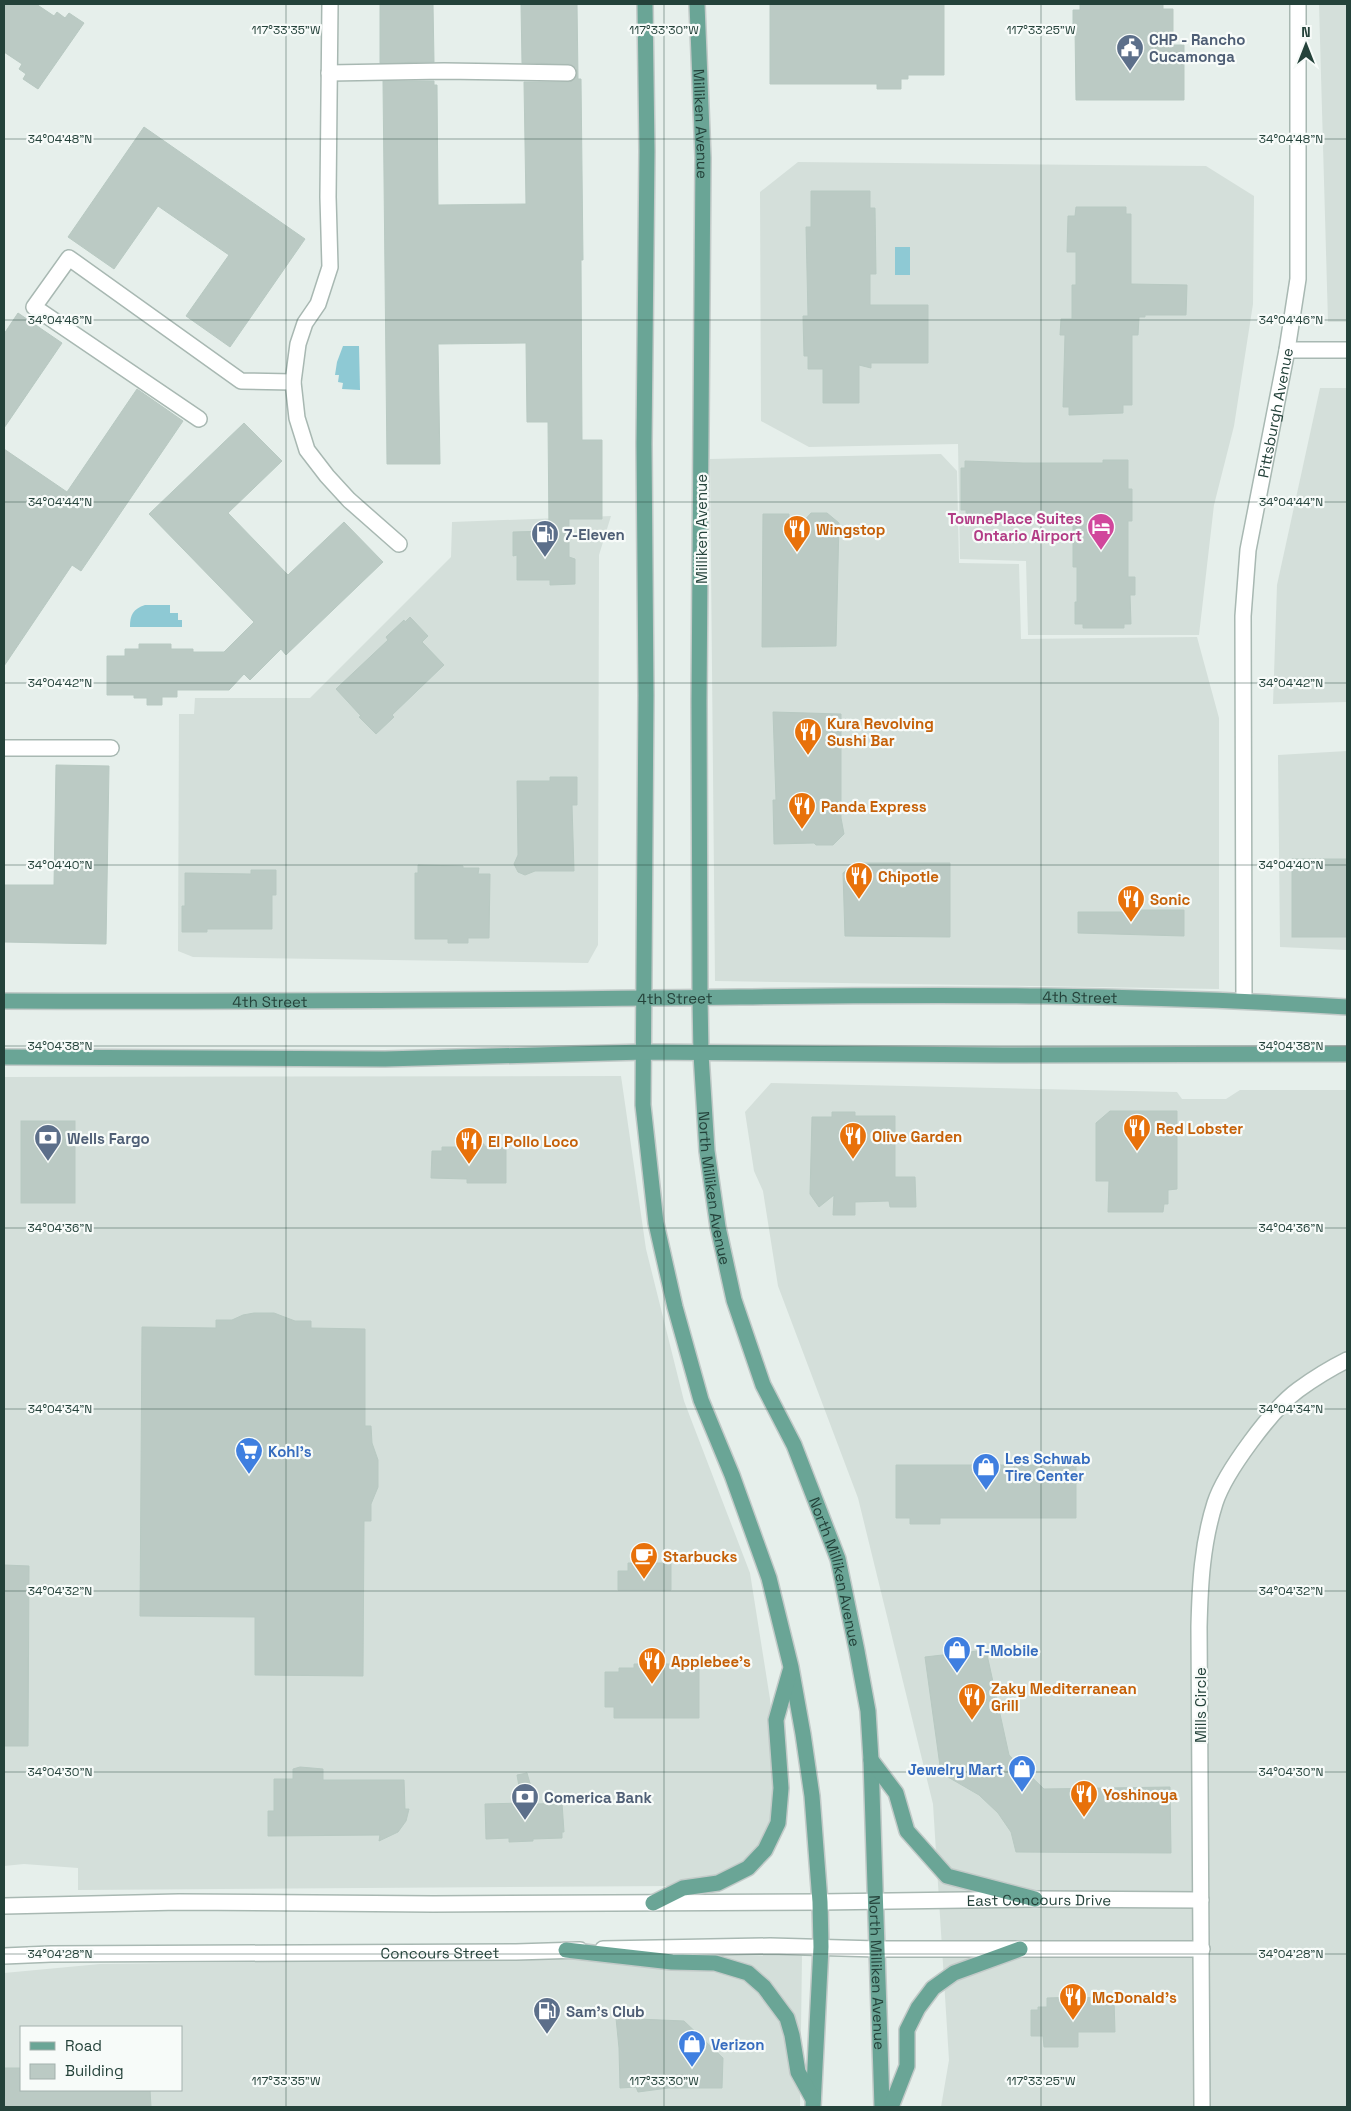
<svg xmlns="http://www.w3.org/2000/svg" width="1351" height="2111" font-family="'Space Grotesk',sans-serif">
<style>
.built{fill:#d4dfda;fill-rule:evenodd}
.water{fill:#8ec9d4}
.building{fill:#bbcac4;stroke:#b8c9c2}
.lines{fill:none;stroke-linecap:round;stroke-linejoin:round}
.minor-casing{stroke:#a8b8b2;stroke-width:18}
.major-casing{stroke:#c2cac8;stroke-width:18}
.minor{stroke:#fff;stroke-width:15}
.major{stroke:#6aa596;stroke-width:15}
.ticks{fill:none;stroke:#24423a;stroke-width:1;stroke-opacity:0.45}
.labels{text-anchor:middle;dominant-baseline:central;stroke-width:4.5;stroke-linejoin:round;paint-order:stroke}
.service-label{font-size:15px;font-weight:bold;fill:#4e5e75;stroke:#f7fbf9;text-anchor:start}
.street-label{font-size:15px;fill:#24423a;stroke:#f7fbf9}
.hotel-label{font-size:15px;font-weight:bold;fill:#b23c85;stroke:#f7fbf9;text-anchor:end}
.food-label{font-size:15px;font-weight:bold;fill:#c56008;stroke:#f7fbf9;text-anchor:start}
.shop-label{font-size:15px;font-weight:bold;fill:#366cbe;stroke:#f7fbf9;text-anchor:start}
.ticks-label{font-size:12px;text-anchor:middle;fill:#24423a;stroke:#f7fbf9;stroke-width:4.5;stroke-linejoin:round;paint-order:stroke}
</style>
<rect width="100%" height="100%" fill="#e6efeb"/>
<g class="built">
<path d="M1319,4H1347V322H1328Z"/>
<path d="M798,162L1206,166L1254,196L1253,304L1234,426L1214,505L1199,635H1028L1026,561L960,559L958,444L809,447L761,421L760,192Z"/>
<path d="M1320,388H1347V702L1273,704L1277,585Z"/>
<path d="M941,454L957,471L959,563L1019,564L1021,639L1197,637L1219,718V989L715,981L710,459Z"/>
<path d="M611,516L599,555L598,945L588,963L193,957L178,951L179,714H194L195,698H310L451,557L452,522Z"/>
<path d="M1347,751V950L1280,947L1278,755Z"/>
<path d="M621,1076L646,1249L684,1401L750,1573L770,1699L777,1764L774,1809L761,1843L743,1863L720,1878L674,1886L78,1890V1868L24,1864L4,1866V1077Z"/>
<path d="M771,1083L1177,1092L1182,1099H1226L1240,1090H1347V2107H941L949,2060L933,1804L858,1498L778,1286L763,1191L754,1171L745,1112Z"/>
<path d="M802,1955L800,2107H4V1973L100,1964ZM21,2027H181V2090H21Z"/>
</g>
<g class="water">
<rect x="895" y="247" width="15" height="28"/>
<path d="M343,346H359L360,390L342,389L343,383L338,382L339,375H335L337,362Z"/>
<path d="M145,605H170V613H178V620H182V627H130C130,615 133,609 145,605Z"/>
</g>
<g class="building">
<path d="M4,4H36L54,16L57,12L65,18L69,13L84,23L38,89L23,79L26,74L19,69L22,64L4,52Z"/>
<path d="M380,4H433L434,62L380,63Z"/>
<path d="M521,4H577L578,79H581L583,260H581L582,440H602V519H569V557L575,559V584L550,585V580H517V555L513,556V532L549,531L548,422H527L526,343L438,344L440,464H387L383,81H434V85H437L438,205L526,204L524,82H568L576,78L577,73L576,68L569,64L522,63Z"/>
<path d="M770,4H944V75H908V79H901V89H877V84H770Z"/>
<path d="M1080,4H1163V9H1173V45H1184V100H1076L1075,27H1073V10H1080Z"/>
<path d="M144,127L305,239L230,347L186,316L229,255L158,206L114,269L68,237Z"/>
<path d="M811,191H870V208H875L876,274H870V305H928V363H871V368L859,365V403H823V369H808V356H804L803,316H808L806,227H811Z"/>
<path d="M1076,207H1126V214H1131V284L1187,285L1186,315H1145V317H1139L1138,335H1132V405H1123V413L1069,415V407H1063L1065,335H1060L1061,319H1072V285H1076V252H1067L1068,216H1075Z"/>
<path d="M18,313L62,343L4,428V334Z"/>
<path d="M137,389L183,421L81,571L72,565L4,666V449L67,492Z"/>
<path d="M244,423L282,461L228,513L288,575L344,522L383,562L286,655L281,649L250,680L244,674L229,690H177V697H162V705H147V698H134V695H107V656H125V649H139V644H171V649H193V652H224L254,622L149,514Z"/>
<path d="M1103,460H1128V489H1132V521H1128V577H1135V595H1130L1131,624H1124V628H1083V624H1075V602H1077V567H1073V515H1027V520H988V517H966V510H961V468H965V461L1023,463H1103Z"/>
<path d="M811,513H827L839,523L836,646L762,647L763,514H789V537Z"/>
<path d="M410,617L428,636L422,642L444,665L392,715L394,717L376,734L359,717L361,716L336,689L388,640L386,637L404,620L405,622Z"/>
<path d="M773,712L841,714V818L844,834L833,845H816L814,843L774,844L773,800H776Z"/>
<path d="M56,765L109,766L106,944L4,942V885H54Z"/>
<path d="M550,777H577V805H572L574,871H535L525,875L518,872L514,864L518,855L517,781H550Z"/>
<rect x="1292" y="859" width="55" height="78"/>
<path d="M854,863H950V937L845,936L843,873Z"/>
<path d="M418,865L463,866V868H479L478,874H490L489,938H468V943H448V939H415V873H418Z"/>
<path d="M251,870H276V895H272V929H207V932H182V906H185V873L251,874Z"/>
<path d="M1140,910H1184V936L1078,933V912H1140Z"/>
<path d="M1110,1111H1177V1189L1168,1190V1204H1164L1163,1212H1108L1109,1181H1096V1123Z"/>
<path d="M832,1112H855V1116H895V1177H915L916,1207H890L889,1201L855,1202V1215H833L834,1195L819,1207L810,1194L812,1117H832Z"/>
<rect x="21" y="1121" width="54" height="82"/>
<path d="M458,1144H484V1146L506,1148V1183H467V1179L431,1178L432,1151H442V1147H457Z"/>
<path d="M254,1313H274L295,1321H311V1328L365,1329V1426H371L372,1443L378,1460V1487L371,1504V1521H364L363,1676L255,1675V1617L140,1616L142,1327L216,1328V1320H232L243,1315Z"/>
<path d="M896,1465H1076V1518H940V1524H910V1518H896Z"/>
<path d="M628,1563H671V1590H618V1571H628Z"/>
<path d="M4,1565L29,1566L28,1746H4Z"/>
<path d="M986,1650L1009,1755L1044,1789L1170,1787L1171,1853L1016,1852L1011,1832L998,1813L979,1795L941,1773L925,1657Z"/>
<path d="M634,1664H699V1718H614V1707H605V1672H619V1668H634Z"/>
<path d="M300,1767L323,1769V1780H404L405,1809H409L406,1821L398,1832L379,1841L380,1835L268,1836V1811H274V1779H293V1769Z"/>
<path d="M527,1773L536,1804L562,1803L564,1832H562V1838L533,1839V1841L509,1842V1838L486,1839L485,1804L522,1803L517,1775Z"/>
<path d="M1077,1997L1114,1999L1115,2032H1078V2047H1044L1043,2036H1031V2010H1038V2007H1047V1998Z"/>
<path d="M616,2018L684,2021L723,2058L722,2088H668L638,2092L636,2087L620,2088L619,2048Z"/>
<path d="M4,2068H21V2090H150L151,2107H4Z"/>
</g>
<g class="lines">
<defs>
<g id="minor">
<path d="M330,4L328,197L330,267L318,304L305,323L298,344L293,382L297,418L307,450L327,476L349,500L399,544"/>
<path d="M329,73L444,71L568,73"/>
<path d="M1287,350H1347"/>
<path d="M199,419L34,307L69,258L241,381L293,382"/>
<path d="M4,748H111"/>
<path id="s1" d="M1244,1001L1243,616L1248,550L1287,350L1298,279V4"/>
<path id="s2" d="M4,1906L179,1902L433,1904L820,1902L1035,1899L1201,1900"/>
<path d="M603,1949L770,1946L877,1949H1202"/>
<path id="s3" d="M4,1956L51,1954L516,1952L580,1950"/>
<path d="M1202,2107L1199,1627C1200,1585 1202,1544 1215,1503C1225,1472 1272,1409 1298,1390C1313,1379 1331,1368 1347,1360"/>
</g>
<g id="major">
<path d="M645,4L647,151L644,444L646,695L643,1105L656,1223L675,1307L701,1400L732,1475L769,1578L791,1667L803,1734L812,1796L820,1902L821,1947L813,2107"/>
<path id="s4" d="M697,4L703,158L699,702L700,997L701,1054L707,1151L718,1227L734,1300L763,1385L794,1445L838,1559L857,1651L868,1711L871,1760L882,2107"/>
<path id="s5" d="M4,1001C249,1002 494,1000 740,997C942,994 1145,994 1347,1007"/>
<path d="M4,1057L385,1059L644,1052L1002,1055L1347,1054"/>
<path d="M871,1760L896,1793L907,1831L947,1876L1035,1899"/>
<path d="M653,1903L683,1888L718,1883L748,1868L765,1850L778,1823L781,1788L776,1720L790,1671"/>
<path d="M566,1950L672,1962L715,1963L748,1973L764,1987L787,2018L792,2035L798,2072L813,2099"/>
<path d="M891,2107L907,2066V2030L918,2008L933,1988L954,1973L1020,1949"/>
</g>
</defs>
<use href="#minor" class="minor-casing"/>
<use href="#major" class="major-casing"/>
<use href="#minor" class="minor"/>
<use href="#major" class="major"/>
</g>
<path class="ticks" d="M286,4V2107M664,4V2107M1041,4V2107M4,139H1347M4,320H1347M4,502H1347M4,683H1347M4,865H1347M4,1046H1347M4,1228H1347M4,1409H1347M4,1591H1347M4,1772H1347M4,1954H1347"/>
<defs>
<symbol id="civic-pin" viewBox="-11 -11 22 30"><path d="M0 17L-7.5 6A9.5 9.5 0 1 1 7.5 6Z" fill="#5c6f8a" stroke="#f7fbf9"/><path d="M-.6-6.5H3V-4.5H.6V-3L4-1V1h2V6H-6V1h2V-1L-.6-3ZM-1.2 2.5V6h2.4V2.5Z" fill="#fff"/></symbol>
<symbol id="hotel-pin" viewBox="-11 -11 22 30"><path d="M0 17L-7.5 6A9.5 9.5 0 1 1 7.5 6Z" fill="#d1479c" stroke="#f7fbf9"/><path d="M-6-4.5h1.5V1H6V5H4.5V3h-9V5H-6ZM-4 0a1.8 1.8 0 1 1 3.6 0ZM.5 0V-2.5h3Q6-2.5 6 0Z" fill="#fff"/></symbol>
<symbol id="restaurant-pin" viewBox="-11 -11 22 30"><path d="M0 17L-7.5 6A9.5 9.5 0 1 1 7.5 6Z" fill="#e8710a" stroke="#f7fbf9"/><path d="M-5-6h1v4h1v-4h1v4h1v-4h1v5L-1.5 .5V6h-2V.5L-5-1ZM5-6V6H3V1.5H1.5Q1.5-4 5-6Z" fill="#fff"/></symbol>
<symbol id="fuel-pin" viewBox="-11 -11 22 30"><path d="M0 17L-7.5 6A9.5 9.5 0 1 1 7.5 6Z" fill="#5c6f8a" stroke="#f7fbf9"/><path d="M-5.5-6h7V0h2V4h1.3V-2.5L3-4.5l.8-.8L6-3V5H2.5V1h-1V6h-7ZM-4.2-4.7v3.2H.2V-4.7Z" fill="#fff"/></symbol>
<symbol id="bank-pin" viewBox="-11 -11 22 30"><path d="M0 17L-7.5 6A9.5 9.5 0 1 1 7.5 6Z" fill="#5c6f8a" stroke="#f7fbf9"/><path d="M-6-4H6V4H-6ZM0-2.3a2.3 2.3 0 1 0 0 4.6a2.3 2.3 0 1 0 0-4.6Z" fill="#fff"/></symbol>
<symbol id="supermarket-pin" viewBox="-11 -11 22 30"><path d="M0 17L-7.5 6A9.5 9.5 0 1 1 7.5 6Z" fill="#3f7fe0" stroke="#f7fbf9"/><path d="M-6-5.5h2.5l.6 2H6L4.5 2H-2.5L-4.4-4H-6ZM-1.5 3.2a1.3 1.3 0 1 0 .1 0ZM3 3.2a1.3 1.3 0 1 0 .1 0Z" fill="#fff"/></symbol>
<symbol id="shop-pin" viewBox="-11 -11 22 30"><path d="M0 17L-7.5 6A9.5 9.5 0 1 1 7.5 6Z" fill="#3f7fe0" stroke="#f7fbf9"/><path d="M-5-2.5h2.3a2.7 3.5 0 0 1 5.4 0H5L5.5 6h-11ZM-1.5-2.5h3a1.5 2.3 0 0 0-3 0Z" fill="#fff"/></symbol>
<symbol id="cafe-pin" viewBox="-11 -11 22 30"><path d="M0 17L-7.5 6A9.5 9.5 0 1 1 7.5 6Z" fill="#e8710a" stroke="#f7fbf9"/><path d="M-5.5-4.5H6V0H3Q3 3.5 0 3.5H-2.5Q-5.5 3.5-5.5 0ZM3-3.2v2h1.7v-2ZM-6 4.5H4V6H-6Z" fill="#fff"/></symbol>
</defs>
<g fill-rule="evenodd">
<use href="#civic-pin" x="1114" y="32" width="32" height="43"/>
<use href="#hotel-pin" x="1085" y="511" width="32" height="43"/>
<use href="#restaurant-pin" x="781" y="513" width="32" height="43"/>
<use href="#fuel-pin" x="529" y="518" width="32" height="43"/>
<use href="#restaurant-pin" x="792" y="716" width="32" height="43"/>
<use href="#restaurant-pin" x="786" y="790" width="32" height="43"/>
<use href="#restaurant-pin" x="843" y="860" width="32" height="43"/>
<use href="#restaurant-pin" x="1115" y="883" width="32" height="43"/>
<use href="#restaurant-pin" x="1121" y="1112" width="32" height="43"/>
<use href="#restaurant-pin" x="837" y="1120" width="32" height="43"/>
<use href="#bank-pin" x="32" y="1122" width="32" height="43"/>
<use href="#restaurant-pin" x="453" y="1125" width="32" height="43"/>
<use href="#supermarket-pin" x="233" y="1435" width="32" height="43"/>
<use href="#shop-pin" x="970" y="1451" width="32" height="43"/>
<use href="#cafe-pin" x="628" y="1540" width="32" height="43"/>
<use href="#shop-pin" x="941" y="1634" width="32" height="43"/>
<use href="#restaurant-pin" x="636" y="1645" width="32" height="43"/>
<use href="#restaurant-pin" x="956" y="1681" width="32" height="43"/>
<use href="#shop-pin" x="1006" y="1753" width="32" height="43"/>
<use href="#restaurant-pin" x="1068" y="1778" width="32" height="43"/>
<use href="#bank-pin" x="509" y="1781" width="32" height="43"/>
<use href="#restaurant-pin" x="1057" y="1981" width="32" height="43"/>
<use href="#fuel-pin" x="531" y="1995" width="32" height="43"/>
<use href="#shop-pin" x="676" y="2028" width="32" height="43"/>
</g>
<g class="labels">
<g class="service-label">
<text x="1149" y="39">CHP - Rancho<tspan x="1149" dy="17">Cucamonga</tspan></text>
<text x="564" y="534">7-Eleven</text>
<text x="67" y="1138">Wells Fargo</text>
<text x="544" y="1797">Comerica Bank</text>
<text x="566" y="2011">Sam's Club</text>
</g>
<g class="street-label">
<text stroke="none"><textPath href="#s4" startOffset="120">Milliken Avenue</textPath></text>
<text stroke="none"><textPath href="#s1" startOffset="591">Pittsburgh Avenue</textPath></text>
<text transform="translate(701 529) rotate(-90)">Milliken Avenue</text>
<text stroke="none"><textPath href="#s5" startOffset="671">4th Street</textPath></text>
<text stroke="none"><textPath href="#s5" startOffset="1076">4th Street</textPath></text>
<text stroke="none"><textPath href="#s5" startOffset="266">4th Street</textPath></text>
<text stroke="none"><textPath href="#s4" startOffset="1185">North Milliken Avenue</textPath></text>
<text stroke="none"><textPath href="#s4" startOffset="1590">North Milliken Avenue</textPath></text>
<text transform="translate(1200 1705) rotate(-90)">Mills Circle</text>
<text stroke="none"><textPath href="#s2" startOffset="1035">East Concours Drive</textPath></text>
<text stroke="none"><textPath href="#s3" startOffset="436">Concours Street</textPath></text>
<text stroke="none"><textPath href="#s4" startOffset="1995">North Milliken Avenue</textPath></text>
</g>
<g class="hotel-label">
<text x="1082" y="518">TownePlace Suites<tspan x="1082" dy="17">Ontario Airport</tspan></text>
</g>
<g class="food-label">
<text x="816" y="529">Wingstop</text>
<text x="827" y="723">Kura Revolving<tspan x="827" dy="17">Sushi Bar</tspan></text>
<text x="821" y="806">Panda Express</text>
<text x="878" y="876">Chipotle</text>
<text x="1150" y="899">Sonic</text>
<text x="1156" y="1128">Red Lobster</text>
<text x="872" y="1136">Olive Garden</text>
<text x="488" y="1141">El Pollo Loco</text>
<text x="663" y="1556">Starbucks</text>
<text x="671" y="1661">Applebee's</text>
<text x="991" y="1688">Zaky Mediterranean<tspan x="991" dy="17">Grill</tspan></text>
<text x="1103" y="1794">Yoshinoya</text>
<text x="1092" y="1997">McDonald's</text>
</g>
<g class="shop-label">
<text x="268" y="1451">Kohl's</text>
<text x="1005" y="1458">Les Schwab<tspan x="1005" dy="17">Tire Center</tspan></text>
<text x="976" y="1650">T-Mobile</text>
<text x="1003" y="1769" text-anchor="end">Jewelry Mart</text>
<text x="711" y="2044">Verizon</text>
</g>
</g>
<g class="ticks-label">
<text x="286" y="34">117°33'35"W</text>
<text x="664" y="34">117°33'30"W</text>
<text x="1041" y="34">117°33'25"W</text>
<text x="60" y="143">34°04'48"N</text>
<text x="1291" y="143">34°04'48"N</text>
<text x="60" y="324">34°04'46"N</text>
<text x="1291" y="324">34°04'46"N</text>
<text x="60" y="506">34°04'44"N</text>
<text x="1291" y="506">34°04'44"N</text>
<text x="60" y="687">34°04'42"N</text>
<text x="1291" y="687">34°04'42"N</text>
<text x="60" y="869">34°04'40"N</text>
<text x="1291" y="869">34°04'40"N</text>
<text x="60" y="1050">34°04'38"N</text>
<text x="1291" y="1050">34°04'38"N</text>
<text x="60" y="1232">34°04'36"N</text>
<text x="1291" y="1232">34°04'36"N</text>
<text x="60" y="1413">34°04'34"N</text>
<text x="1291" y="1413">34°04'34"N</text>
<text x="60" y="1595">34°04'32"N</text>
<text x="1291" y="1595">34°04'32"N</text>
<text x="60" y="1776">34°04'30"N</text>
<text x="1291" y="1776">34°04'30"N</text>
<text x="60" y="1958">34°04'28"N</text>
<text x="1291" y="1958">34°04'28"N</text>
<text x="286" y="2085">117°33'35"W</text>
<text x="664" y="2085">117°33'30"W</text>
<text x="1041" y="2085">117°33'25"W</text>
</g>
<rect width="1351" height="2111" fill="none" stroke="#24423a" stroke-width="10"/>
<rect x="20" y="2026" width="162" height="65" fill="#f7fbf9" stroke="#a3b1ad"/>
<rect x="30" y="2042" width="25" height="8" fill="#6aa596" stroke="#a3b1ad"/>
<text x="65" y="2051" font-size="15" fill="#24423a">Road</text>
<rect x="30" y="2064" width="25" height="15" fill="#bbcac4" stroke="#a3b1ad"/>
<text x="65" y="2076" font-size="15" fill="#24423a">Building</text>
<g transform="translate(1306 45)" stroke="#f7fbf9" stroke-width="4" paint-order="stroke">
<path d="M0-4L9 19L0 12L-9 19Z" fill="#24423a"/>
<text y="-8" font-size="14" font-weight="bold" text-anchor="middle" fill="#24423a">N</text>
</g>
</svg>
